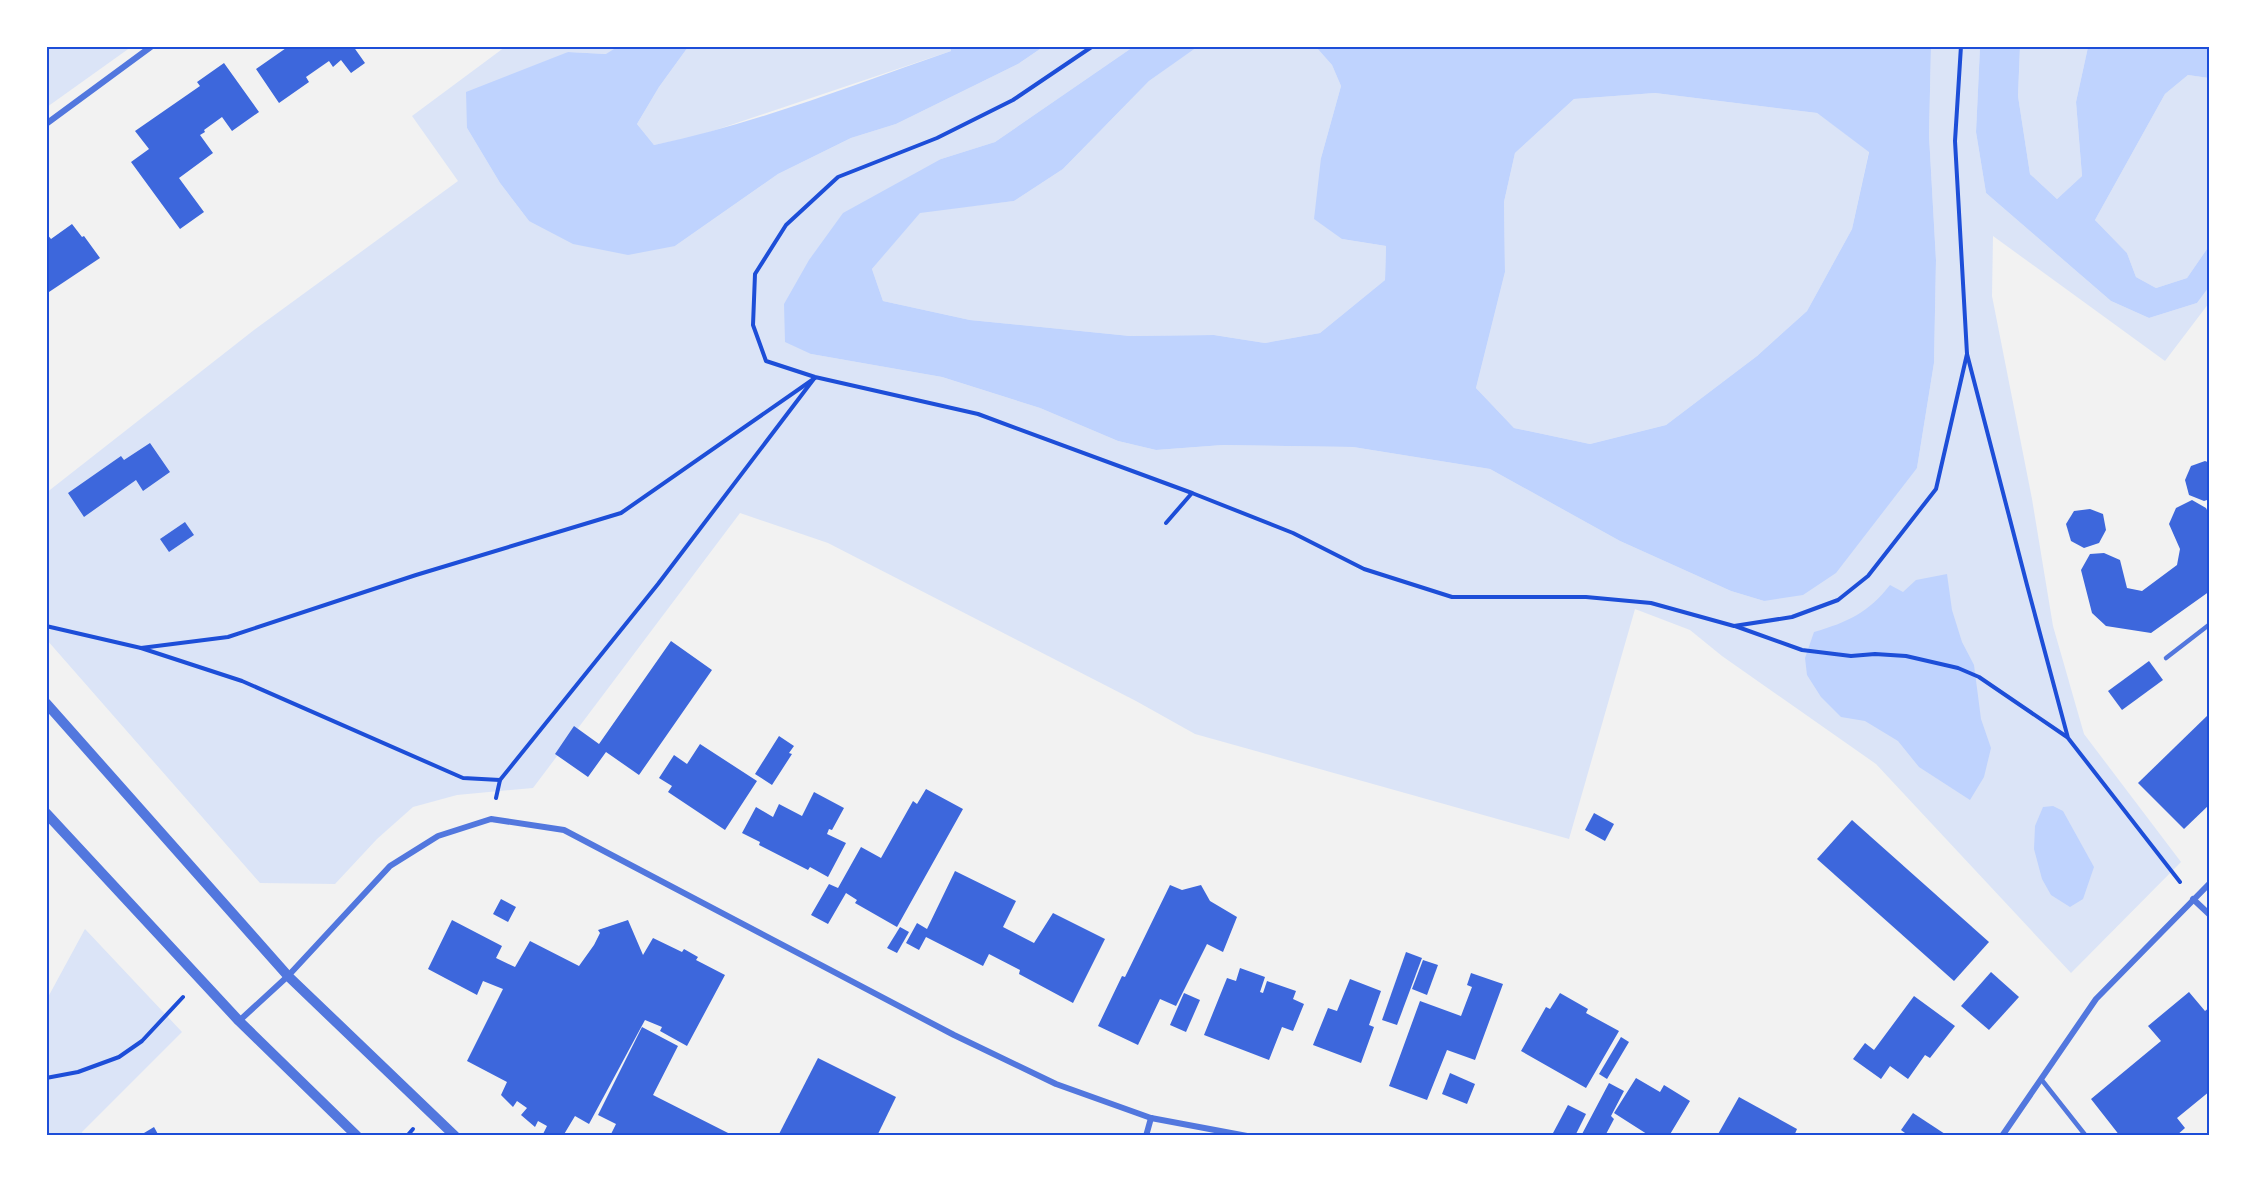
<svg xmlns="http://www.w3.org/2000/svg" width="2256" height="1182" font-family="'DM Sans',sans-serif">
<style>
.green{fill:#dbe4f7}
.water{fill:#bfd3fe;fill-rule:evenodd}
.building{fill:#3d67dc}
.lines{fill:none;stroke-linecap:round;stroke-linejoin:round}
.path{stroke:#1d4ed8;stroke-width:4}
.service{stroke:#5277de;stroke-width:4.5}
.minor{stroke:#5277de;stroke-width:6}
.tertiary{stroke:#5277de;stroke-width:10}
.neatline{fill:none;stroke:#1d4ed8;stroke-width:2}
</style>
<rect width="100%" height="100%" fill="#f2f2f2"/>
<g class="green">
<path d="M47,46H131V47L47,107Z"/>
<path d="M1197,46L1316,47L1332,65L1341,86L1321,158L1342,239L1386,246L1385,280L1320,333L1265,343L1214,335L1130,336L970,320L883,301L872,269L920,212L1014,201L1063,169L1149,81Z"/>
<path d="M505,47H617L607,54L568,52L467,128L500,183L529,221L675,246L778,174L851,138L896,124L1018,64L1043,47H1133L995,142L941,159L811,354L942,377L1040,408L1118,441L1156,450L1223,445L1353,447L1490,469L1620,541L1731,591L1764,601L1917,468L1934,363L1936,260L1929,135L1931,47H1980L1976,132L1986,193L2111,301L2149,318L2197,303L2209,287V303L2165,361L1993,236L1992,296L2032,499L2053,626L2084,734L2181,862L2071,973L1876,764L1722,656L1690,630L1635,609L1569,839L1195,734L1136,701L828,543L740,513L533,788L457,795L413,807L377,839L335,884L260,883L47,640L46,493L254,330L458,181L412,116Z"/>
<path d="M688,47H950L951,51L698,136L654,145L637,124L659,87Z"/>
<path d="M2020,47H2088L2076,102L2082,176L2057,199L2030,174L2018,96Z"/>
<path d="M2188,75L2209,78V246L2187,278L2156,288L2136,277L2127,253L2095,220L2165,94Z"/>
<path d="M1655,93L1817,113L1869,151L1852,229L1807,311L1757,356L1666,425L1590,444L1514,428L1476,388L1505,272L1504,202L1515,153L1574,99Z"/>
<path d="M85,929L182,1032L82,1132L83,1135L47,1136V999Z"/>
</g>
<g class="water">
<path d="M617,47H688L659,87L637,124L654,145C755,124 853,85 951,51L950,47H1043L1018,64L896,124L851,138L778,174L675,246L628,255L573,244L529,221L500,183L467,128L466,92L568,52L606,54Z"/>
<path d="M1133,47H1197L1149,81L1063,169L1014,201L920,213L872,269L883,301L970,320L1130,336L1214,335L1265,343L1320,333L1385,280L1386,246L1342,239L1314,219L1321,158L1341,86L1332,65L1316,47H1931L1929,135L1936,260L1934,363L1917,468L1836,573L1803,595L1764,601L1731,591L1620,541L1490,469L1353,447L1223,445L1156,450L1118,441L1040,408L942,377L811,354L785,342L784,304L809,260L843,213L941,159L995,142ZM1655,93L1817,113L1869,152L1852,229L1807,311L1757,356L1666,425L1590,444L1514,428L1476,388L1505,272L1504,202L1515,153L1574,99Z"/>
<path d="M1980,47H2020L2018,96L2030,174L2057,199L2082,176L2076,102L2088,47H2209V78L2188,75L2165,94L2095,220L2127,253L2136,277L2156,288L2187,278L2209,246V287L2197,303L2149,318L2111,301L1986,193L1976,132Z"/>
<path d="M1947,574L1952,610L1962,642L1974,665L1981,719L1991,748L1984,777L1970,800L1919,767L1898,741L1865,721L1841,717L1821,697L1807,675L1805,658L1814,632C1848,622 1868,613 1890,585L1903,592L1916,580Z"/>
<path d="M2053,806L2063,811L2094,867L2083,899L2070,907L2051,895L2042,879L2034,849L2035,826L2043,807Z"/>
</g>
<g class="building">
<path d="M289,46H335L337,49L341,46H353L365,63L351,73L341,60L333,67L329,61L306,77L309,82L279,103L256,69Z"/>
<path d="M224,63L259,112L232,131L222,117L204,130L205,132L200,135L213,153L179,178L204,212L180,229L131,162L149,149L135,131L200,86L197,82Z"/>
<path d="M72,224L82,237L84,236L100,258L46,294V233L51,239Z"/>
<path d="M150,443L170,472L143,491L136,480L84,517L68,493L121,456L124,460Z"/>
<path d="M2205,461L2210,463V499L2204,501L2189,495L2185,480L2191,466Z"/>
<path d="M2192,500L2206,508L2210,516V591L2151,633L2106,626L2092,613L2081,570L2090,554L2104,553L2120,560L2127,588L2142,591L2177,565L2180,549L2169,524L2176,508Z"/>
<path d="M2090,509L2103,514L2106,530L2099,543L2084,548L2071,541L2066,524L2074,511Z"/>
<path d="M185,522L194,535L169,552L160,539Z"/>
<path d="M671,641L712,670L639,775L606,752L588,777L555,754L574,726L599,744Z"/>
<path d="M2149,661L2163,680L2122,710L2108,691Z"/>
<path d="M2210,713V804L2184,829L2138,783Z"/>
<path d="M779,736L794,746L789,753L792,754L772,785L755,774Z"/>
<path d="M700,744L757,781L725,830L668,792L672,786L659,778L674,755L687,764Z"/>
<path d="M926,789L963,809L897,927L855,903L857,900L846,893L828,924L811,915L829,884L838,888L861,847L881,858L913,801L917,804Z"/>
<path d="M814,792L844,808L832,830L829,829L827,834L846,843L828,877L810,867L808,870L759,845L760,842L742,833L756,807L773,817L779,804L802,816Z"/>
<path d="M1594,813L1614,824L1605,841L1585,830Z"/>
<path d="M1852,820L1989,942L1954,981L1817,859Z"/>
<path d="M955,871L1016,901L1003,927L1034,943L1053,913L1105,939L1073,1003L1019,974L1020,970L989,954L983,966L926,937L919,950L906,943L917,923L927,929Z"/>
<path d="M1170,885L1182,890L1201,885L1210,901L1237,917L1223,952L1207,944L1176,1006L1160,999L1138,1045L1098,1026L1122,976L1125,977Z"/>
<path d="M501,899L516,907L508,922L493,914Z"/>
<path d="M452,920L502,946L496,958L515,967L530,941L579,966L594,945L600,933L598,930L628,920L643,955L653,938L682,952L684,949L698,957L696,960L725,975L687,1046L660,1031L662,1027L645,1020L589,1124L575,1116L563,1136H542L547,1126L538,1121L535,1127L521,1115L527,1108L517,1101L513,1107L501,1095L507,1082L467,1061L503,989L483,981L477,995L428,969Z"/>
<path d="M900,927L909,932L897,953L887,948Z"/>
<path d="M1406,952L1422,958L1397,1025L1382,1020Z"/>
<path d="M1423,960L1438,965L1427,995L1412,989Z"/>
<path d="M1240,968L1265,977L1260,992L1263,993L1267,981L1296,991L1293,999L1304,1004L1293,1031L1282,1027L1269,1060L1204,1035L1227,978L1236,981Z"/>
<path d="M1991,972L2019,997L1989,1030L1961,1006Z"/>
<path d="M1471,973L1503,984L1475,1060L1447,1050L1427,1100L1389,1086L1420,1001L1461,1016L1472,987L1467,985Z"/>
<path d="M1350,979L1381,991L1369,1025L1374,1027L1361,1063L1313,1045L1328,1008L1337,1011Z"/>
<path d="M2189,992L2205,1011L2210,1007V1091L2177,1118L2185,1128L2176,1136H2120L2091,1099L2161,1041L2148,1026Z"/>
<path d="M1184,993L1200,1000L1186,1032L1170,1025Z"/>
<path d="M1560,993L1588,1009L1586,1013L1619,1031L1586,1088L1521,1051L1546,1007L1550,1009Z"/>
<path d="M1914,996L1955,1026L1930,1058L1925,1055L1908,1079L1890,1066L1881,1079L1853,1059L1865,1043L1874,1050Z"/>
<path d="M642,1027L678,1046L653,1095L734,1136H610L616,1124L598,1115Z"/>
<path d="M1621,1037L1629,1042L1607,1079L1599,1074Z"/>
<path d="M818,1058L896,1097L877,1136H778Z"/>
<path d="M1450,1073L1475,1084L1467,1104L1442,1094Z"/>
<path d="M1636,1078L1660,1092L1664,1085L1690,1101L1669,1136H1650L1614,1113Z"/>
<path d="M1609,1083L1624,1091L1611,1116L1614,1119L1605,1136H1581Z"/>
<path d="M1739,1097L1797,1129L1794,1136H1717Z"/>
<path d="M1568,1105L1586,1114L1575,1136H1559L1553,1133Z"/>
<path d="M1913,1113L1945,1134L1944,1136H1909L1901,1130Z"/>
<path d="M154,1127L159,1136H139Z"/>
</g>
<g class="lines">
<g class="path">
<path d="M1093,46L1013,100L937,138L838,177L786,225L755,274L753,325L766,361L815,377L978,414L1192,493L1293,533L1364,569L1452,597H1586L1651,603L1734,626L1792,617L1838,600L1868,576L1936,489L1967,354"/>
<path d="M1961,46L1955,141L1967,354L2027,585L2068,738L2180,882"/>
<path d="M1166,523L1192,493"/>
<path d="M46,626L141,648L242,681L463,778L500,780"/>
<path d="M1735,626L1802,650L1851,656L1875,654L1906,656L1958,668L1979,677L2067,737"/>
<path d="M141,648L228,637L416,575L621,513L815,378"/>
<path d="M496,798L500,780L658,584L813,380"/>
<path d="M46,1078L78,1072L119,1057L142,1041L183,997"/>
<path d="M407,1136L413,1129"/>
</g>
<g class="service">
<path d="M2166,658L2210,624"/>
<path d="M2041,1079L2086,1136"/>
</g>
<g class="minor">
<path d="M46,124L152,46"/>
<path d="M2193,899L2210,915"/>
<path d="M239,1021L288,976L390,866L438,836L491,819L564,830L954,1035L1056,1084L1151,1118L1247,1136"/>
<path d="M1146,1136L1151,1118"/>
<path d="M2002,1136L2096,999L2210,883"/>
</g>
<g class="tertiary">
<path d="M46,703L288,976L455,1136"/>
<path d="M46,813L239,1021L357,1136"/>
</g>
</g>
<rect width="2256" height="1182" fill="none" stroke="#ffffff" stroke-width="96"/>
<rect x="48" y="48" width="2160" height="1086" class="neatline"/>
</svg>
